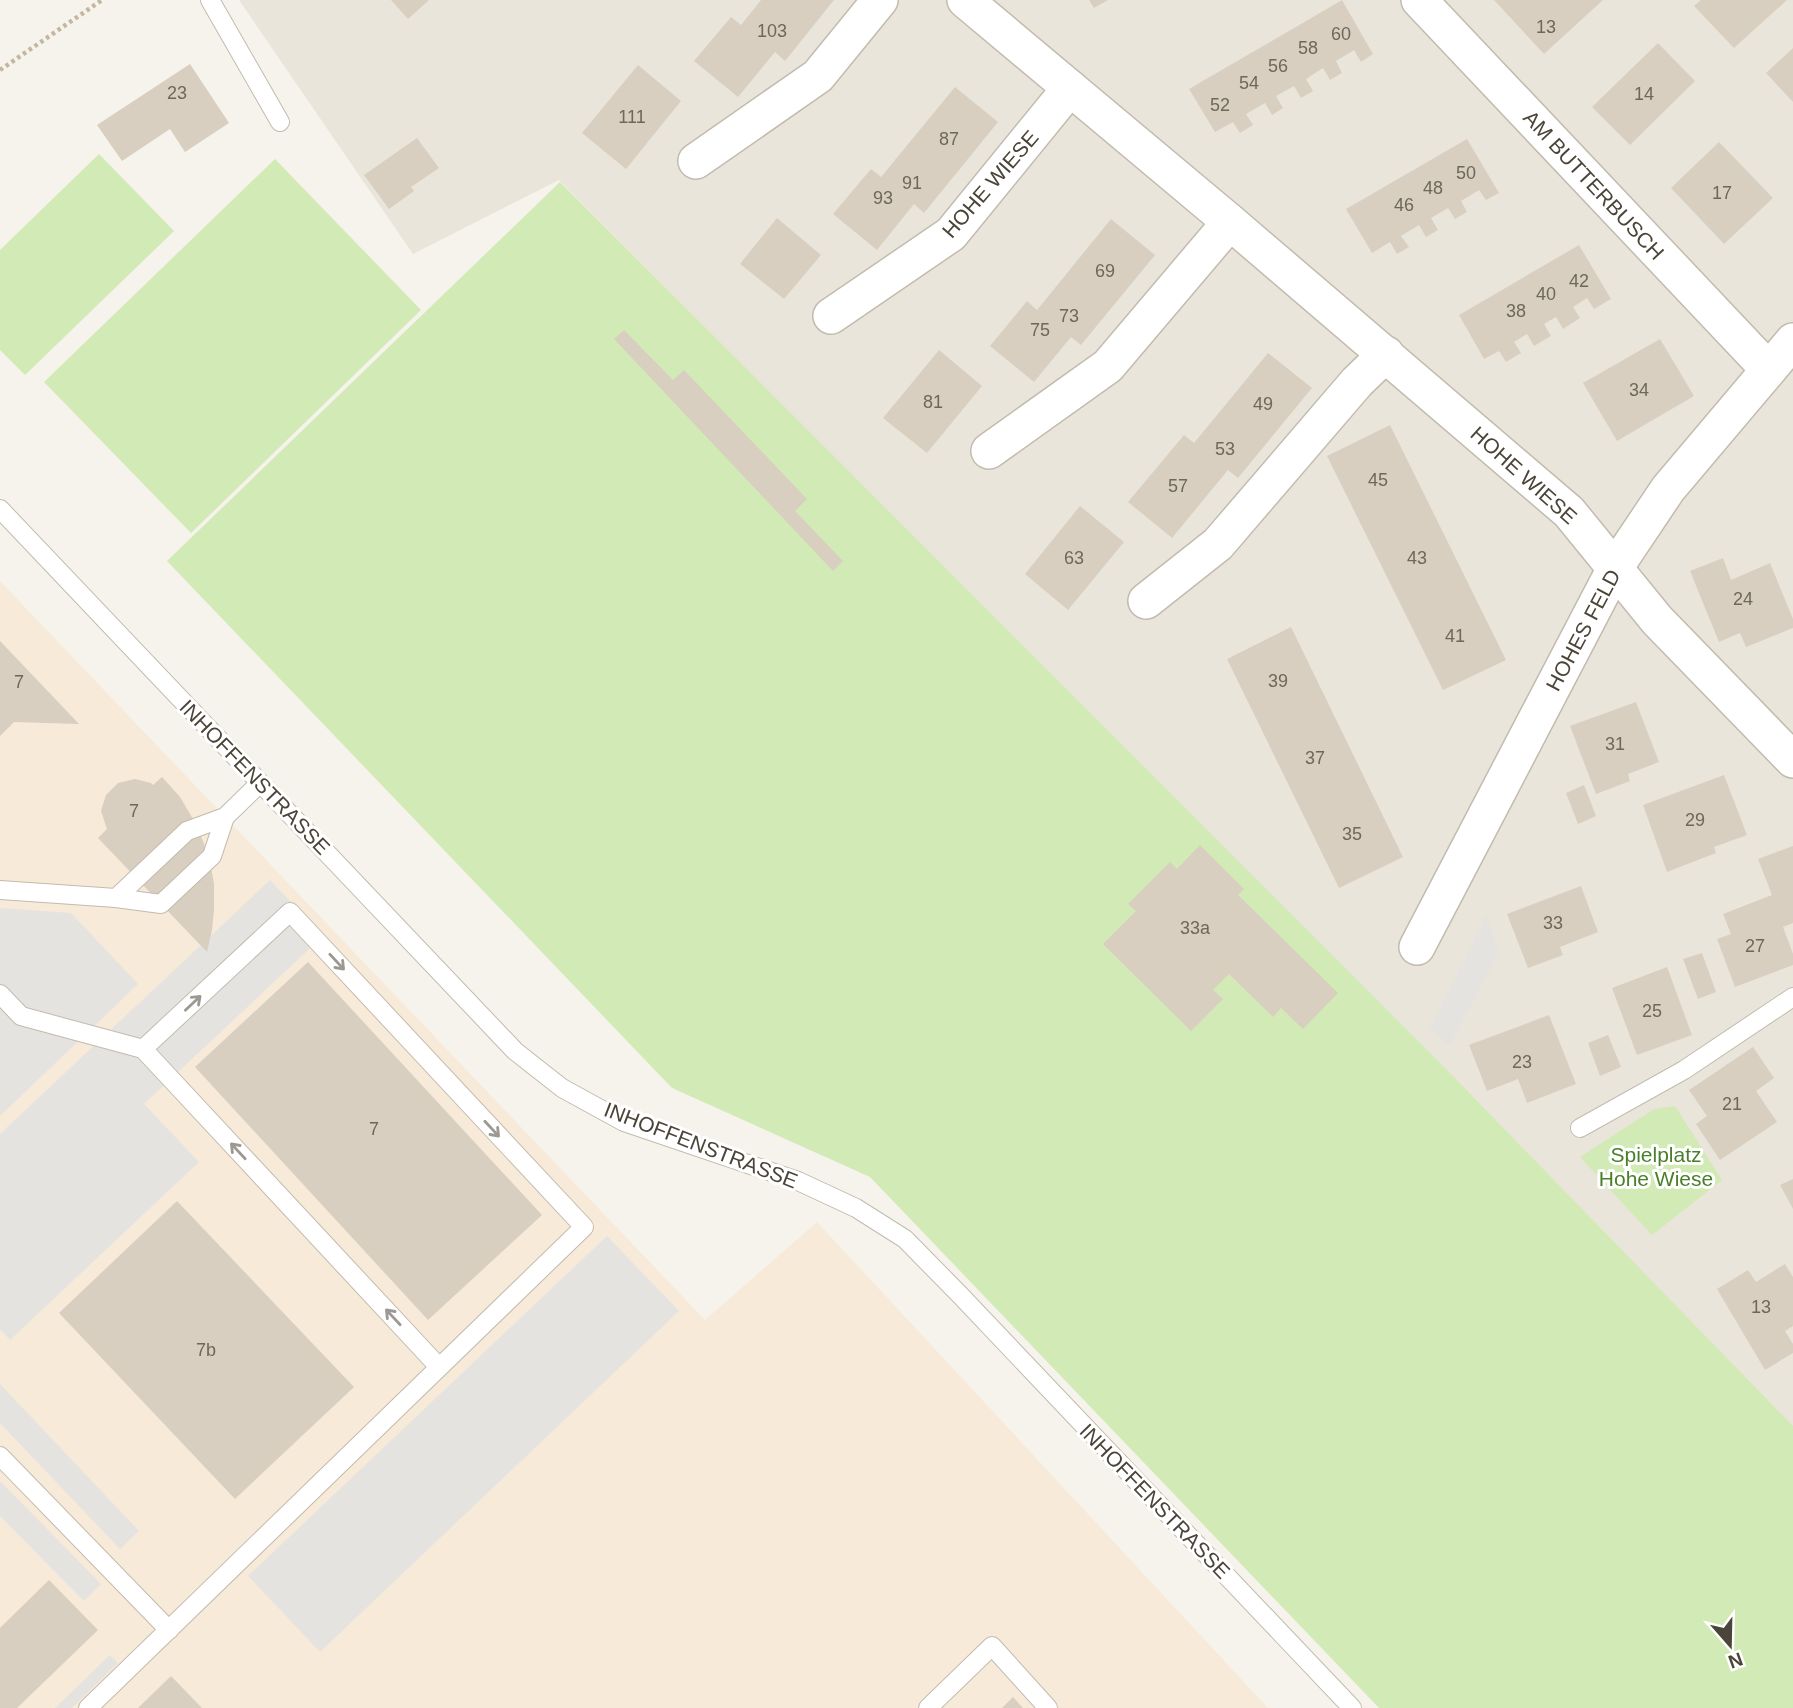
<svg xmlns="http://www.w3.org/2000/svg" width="1793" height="1708" font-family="Arial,sans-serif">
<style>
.residential{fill:#eae5da}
.commercial{fill:#f7ead8}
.green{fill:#d2eab5}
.parking{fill:#e5e3e0}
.building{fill:#d8cfc1}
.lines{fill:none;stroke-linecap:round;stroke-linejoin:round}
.service-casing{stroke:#c2bbae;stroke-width:20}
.minor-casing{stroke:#c2bbae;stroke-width:38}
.path{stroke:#c4b79f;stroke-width:4.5;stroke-dasharray:3.5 3.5;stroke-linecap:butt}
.service{stroke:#fff;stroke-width:18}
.minor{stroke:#fff;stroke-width:35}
.oneway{stroke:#9c9892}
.labels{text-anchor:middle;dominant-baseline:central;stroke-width:6;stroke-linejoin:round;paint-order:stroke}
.number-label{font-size:18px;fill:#6e675b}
.street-label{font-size:21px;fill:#4b4439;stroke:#fff}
.park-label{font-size:21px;fill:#4a7f2a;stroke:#fff}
</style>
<rect width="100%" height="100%" fill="#f6f3ec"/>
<path class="residential" d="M239,0H1793V1428L559,180L413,254Z"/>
<path class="commercial" d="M0,581L705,1320L817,1222L1268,1708H0Z"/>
<g class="green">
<path d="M99,154L174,231L25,375L0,350V250Z"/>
<path d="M275,159L421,310L191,533L44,382Z"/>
<path d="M560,182L1446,1069L1793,1426V1708H1379L870,1177L672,1088L167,561Z"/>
<path d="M1675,1106L1722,1180L1652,1235L1580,1157L1654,1109Z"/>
</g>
<g class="parking">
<path d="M270,880L323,936L144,1104L199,1162L10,1340L0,1329V1134Z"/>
<path d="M0,908L71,913L138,984L0,1116Z"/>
<path d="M1486,915L1499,951L1450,1046L1430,1028Z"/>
<path d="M607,1236L679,1311L320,1652L248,1576Z"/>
<path d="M0,1384L139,1531L120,1549L0,1423Z"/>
<path d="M0,1481L101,1584L84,1601L0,1516Z"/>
<path d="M110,1655L118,1663L72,1708H55Z"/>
</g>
<g class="building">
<path d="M391,0H429L408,19Z"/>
<path d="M761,0H834L785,61L775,52L738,97L694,61L731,17L741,25Z"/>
<path d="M1089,0H1108L1094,8Z"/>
<path d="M1342,0L1373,54L1361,62L1354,50L1336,61L1342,73L1330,80L1323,68L1306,79L1313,91L1301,98L1294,86L1276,96L1283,108L1272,115L1265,103L1246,114L1253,125L1240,133L1233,122L1215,132L1189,89Z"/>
<path d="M1494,0H1603L1544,54Z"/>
<path d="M1701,0H1787L1734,48L1694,6Z"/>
<path d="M1658,43L1695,81L1630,145L1592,107Z"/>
<path d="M1793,48V102L1766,73Z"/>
<path d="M190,64L229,123L185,152L170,129L122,161L97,125Z"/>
<path d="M638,65L681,101L626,169L582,133Z"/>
<path d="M955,87L998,122L924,213L914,204L877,250L833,214L871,169L881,177Z"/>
<path d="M417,138L439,168L411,187L414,191L389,209L364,175Z"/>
<path d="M1467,139L1499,193L1486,200L1479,190L1461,201L1467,212L1455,219L1448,208L1431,218L1438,230L1426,237L1419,225L1401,236L1409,247L1397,254L1390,242L1372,253L1346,209Z"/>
<path d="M1719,142L1773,198L1724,244L1671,188Z"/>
<path d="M777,218L821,255L784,299L740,264Z"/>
<path d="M1111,219L1155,255L1081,345L1071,337L1034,382L990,346L1027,301L1037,310Z"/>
<path d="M1579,245L1611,299L1594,309L1587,298L1573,307L1580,318L1563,329L1556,317L1544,324L1551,336L1534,346L1527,334L1514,342L1521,353L1506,362L1499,351L1484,359L1459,315Z"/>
<path d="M624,330L673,380L684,370L807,499L795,511L843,561L833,571L614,339Z"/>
<path d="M1660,339L1694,396L1617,441L1583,383Z"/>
<path d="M939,350L982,386L927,453L883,418Z"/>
<path d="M1268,353L1312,388L1238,478L1228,470L1172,538L1128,502L1184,435L1194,443Z"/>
<path d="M1390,425L1506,660L1443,690L1327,456Z"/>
<path d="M1080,506L1124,542L1068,610L1025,574Z"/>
<path d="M1723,558L1731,580L1770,563L1793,619V628L1746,647L1740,633L1719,642L1690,571Z"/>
<path d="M1291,627L1403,857L1339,888L1227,659Z"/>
<path d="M0,641L79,724L14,722L0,736Z"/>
<path d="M1636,702L1659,762L1628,774L1630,781L1596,794L1570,726Z"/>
<path d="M1724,775L1747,835L1714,847L1716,853L1667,872L1643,805Z"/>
<path d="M162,777L180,797L193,819L203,841L210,862L214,884V910L212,930L207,952L98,838L107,829L101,811L106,795L118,783L135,779L151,783L153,785Z"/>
<path d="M1584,785L1596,816L1578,824L1566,793Z"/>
<path d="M1200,845L1244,889L1238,895L1338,993L1303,1029L1281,1008L1273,1017L1229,974L1213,990L1223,999L1191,1031L1103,944L1136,911L1128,904L1170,862L1177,869Z"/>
<path d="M1793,846V923L1783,927L1793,954V965L1735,987L1717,939L1731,934L1723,914L1772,895L1758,859Z"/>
<path d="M1581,886L1598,932L1560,947L1563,955L1528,968L1507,914Z"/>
<path d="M1702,953L1716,992L1698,999L1683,959Z"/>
<path d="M308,962L542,1215L428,1320L195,1067Z"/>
<path d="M1667,967L1692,1035L1637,1055L1612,988Z"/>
<path d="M1549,1015L1576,1084L1527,1103L1518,1079L1487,1091L1469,1045Z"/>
<path d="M1608,1035L1621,1067L1600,1076L1588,1043Z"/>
<path d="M1753,1047L1774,1078L1756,1091L1777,1122L1720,1160L1696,1124L1707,1116L1689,1090Z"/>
<path d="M1793,1179V1209L1780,1185Z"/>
<path d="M177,1201L354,1387L235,1499L59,1313Z"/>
<path d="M1785,1264L1793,1277V1326L1785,1331L1793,1344V1353L1765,1370L1717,1289L1748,1270L1756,1282Z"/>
<path d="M49,1580L98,1630L17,1708H0V1628Z"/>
<path d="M171,1676L202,1708H138Z"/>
<path d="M1013,1697L1023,1708H1002Z"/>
</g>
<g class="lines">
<defs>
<g id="service">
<path d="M210,0L280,122"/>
<path d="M0,509L515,1051L562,1088L624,1122L798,1181L856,1208L905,1239L961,1296L1352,1708"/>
<path d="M0,890L116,898L187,831L225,817L260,783"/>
<path d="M116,898L161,904L212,856L225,817"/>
<path d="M0,994L21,1016L143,1049L439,1367"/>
<path d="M1580,1128L1684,1070L1793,997"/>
<path d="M0,1456L169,1630"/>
<path d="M88,1708L584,1227L290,912L143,1049"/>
<path d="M928,1708L992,1646L1048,1708"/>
</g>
<g id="minor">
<path d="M965,0L1230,222L1569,512L1657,620L1793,760"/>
<path d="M1419,0L1768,369"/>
<path d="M696,161L818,76L880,0"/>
<path d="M831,316L951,234L1070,88"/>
<path d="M989,451L1108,366L1230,222"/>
<path d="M1146,601L1218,544L1357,382L1386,354"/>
<path d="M1417,947L1615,568L1668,489L1793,341"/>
</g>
</defs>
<use href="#service" class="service-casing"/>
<use href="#minor" class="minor-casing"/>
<path class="path" d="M0,70L102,0"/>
<use href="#service" class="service"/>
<use href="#minor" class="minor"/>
</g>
<defs><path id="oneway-shaft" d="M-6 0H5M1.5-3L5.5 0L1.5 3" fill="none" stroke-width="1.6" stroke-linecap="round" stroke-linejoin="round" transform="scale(1.75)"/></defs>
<g class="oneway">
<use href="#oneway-shaft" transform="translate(337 962) rotate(47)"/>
<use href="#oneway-shaft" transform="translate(193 1003) rotate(-43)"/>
<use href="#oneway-shaft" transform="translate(492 1129) rotate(47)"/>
<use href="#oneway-shaft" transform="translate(238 1151) rotate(-133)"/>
<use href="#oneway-shaft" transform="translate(393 1317) rotate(-133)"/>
</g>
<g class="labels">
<g class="number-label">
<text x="1546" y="27">13</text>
<text x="772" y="31">103</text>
<text x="1341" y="34">60</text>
<text x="1308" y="48">58</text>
<text x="1278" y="66">56</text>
<text x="1249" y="83">54</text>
<text x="177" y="93">23</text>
<text x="1644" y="94">14</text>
<text x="1220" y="105">52</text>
<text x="632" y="117">111</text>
<text x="949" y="139">87</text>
<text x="1466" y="173">50</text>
<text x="912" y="183">91</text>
<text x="1433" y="188">48</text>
<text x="1722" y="193">17</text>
<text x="883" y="198">93</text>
<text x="1404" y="205">46</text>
<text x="1105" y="271">69</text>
<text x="1579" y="281">42</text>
<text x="1546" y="294">40</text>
<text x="1516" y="311">38</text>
<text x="1069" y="316">73</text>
<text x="1040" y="330">75</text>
<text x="1639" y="390">34</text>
<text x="933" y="402">81</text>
<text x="1263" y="404">49</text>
<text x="1225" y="449">53</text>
<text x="1378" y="480">45</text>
<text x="1178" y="486">57</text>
<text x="1074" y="558">63</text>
<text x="1417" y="558">43</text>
<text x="1743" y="599">24</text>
<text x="1455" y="636">41</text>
<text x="1278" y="681">39</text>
<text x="19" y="682">7</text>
<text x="1615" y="744">31</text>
<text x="1315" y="758">37</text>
<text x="134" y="811">7</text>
<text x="1695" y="820">29</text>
<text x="1352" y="834">35</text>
<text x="1553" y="923">33</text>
<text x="1195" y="928">33a</text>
<text x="1755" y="946">27</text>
<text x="1652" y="1011">25</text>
<text x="1522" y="1062">23</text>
<text x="1732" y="1104">21</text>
<text x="374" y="1129">7</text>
<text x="1761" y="1307">13</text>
<text x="206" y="1350">7b</text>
</g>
<g class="street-label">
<text transform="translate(990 184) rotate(-49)">HOHE WIESE</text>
<text transform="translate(1594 185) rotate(47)">AM BUTTERBUSCH</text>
<text transform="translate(1524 475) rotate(42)">HOHE WIESE</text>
<text transform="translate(1583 630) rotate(-62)">HOHES FELD</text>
<text transform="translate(255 777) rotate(46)">INHOFFENSTRASSE</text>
<text transform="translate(701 1145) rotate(21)">INHOFFENSTRASSE</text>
<text transform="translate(1155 1501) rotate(46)">INHOFFENSTRASSE</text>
</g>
<g class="park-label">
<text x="1656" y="1154">Spielplatz<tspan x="1656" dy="24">Hohe Wiese</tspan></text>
</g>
</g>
<g transform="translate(1730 1645) rotate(160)" stroke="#ffffff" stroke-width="5" paint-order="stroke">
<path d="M0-5L12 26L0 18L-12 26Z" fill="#4b4439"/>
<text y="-10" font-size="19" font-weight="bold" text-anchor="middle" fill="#4b4439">N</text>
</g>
</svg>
